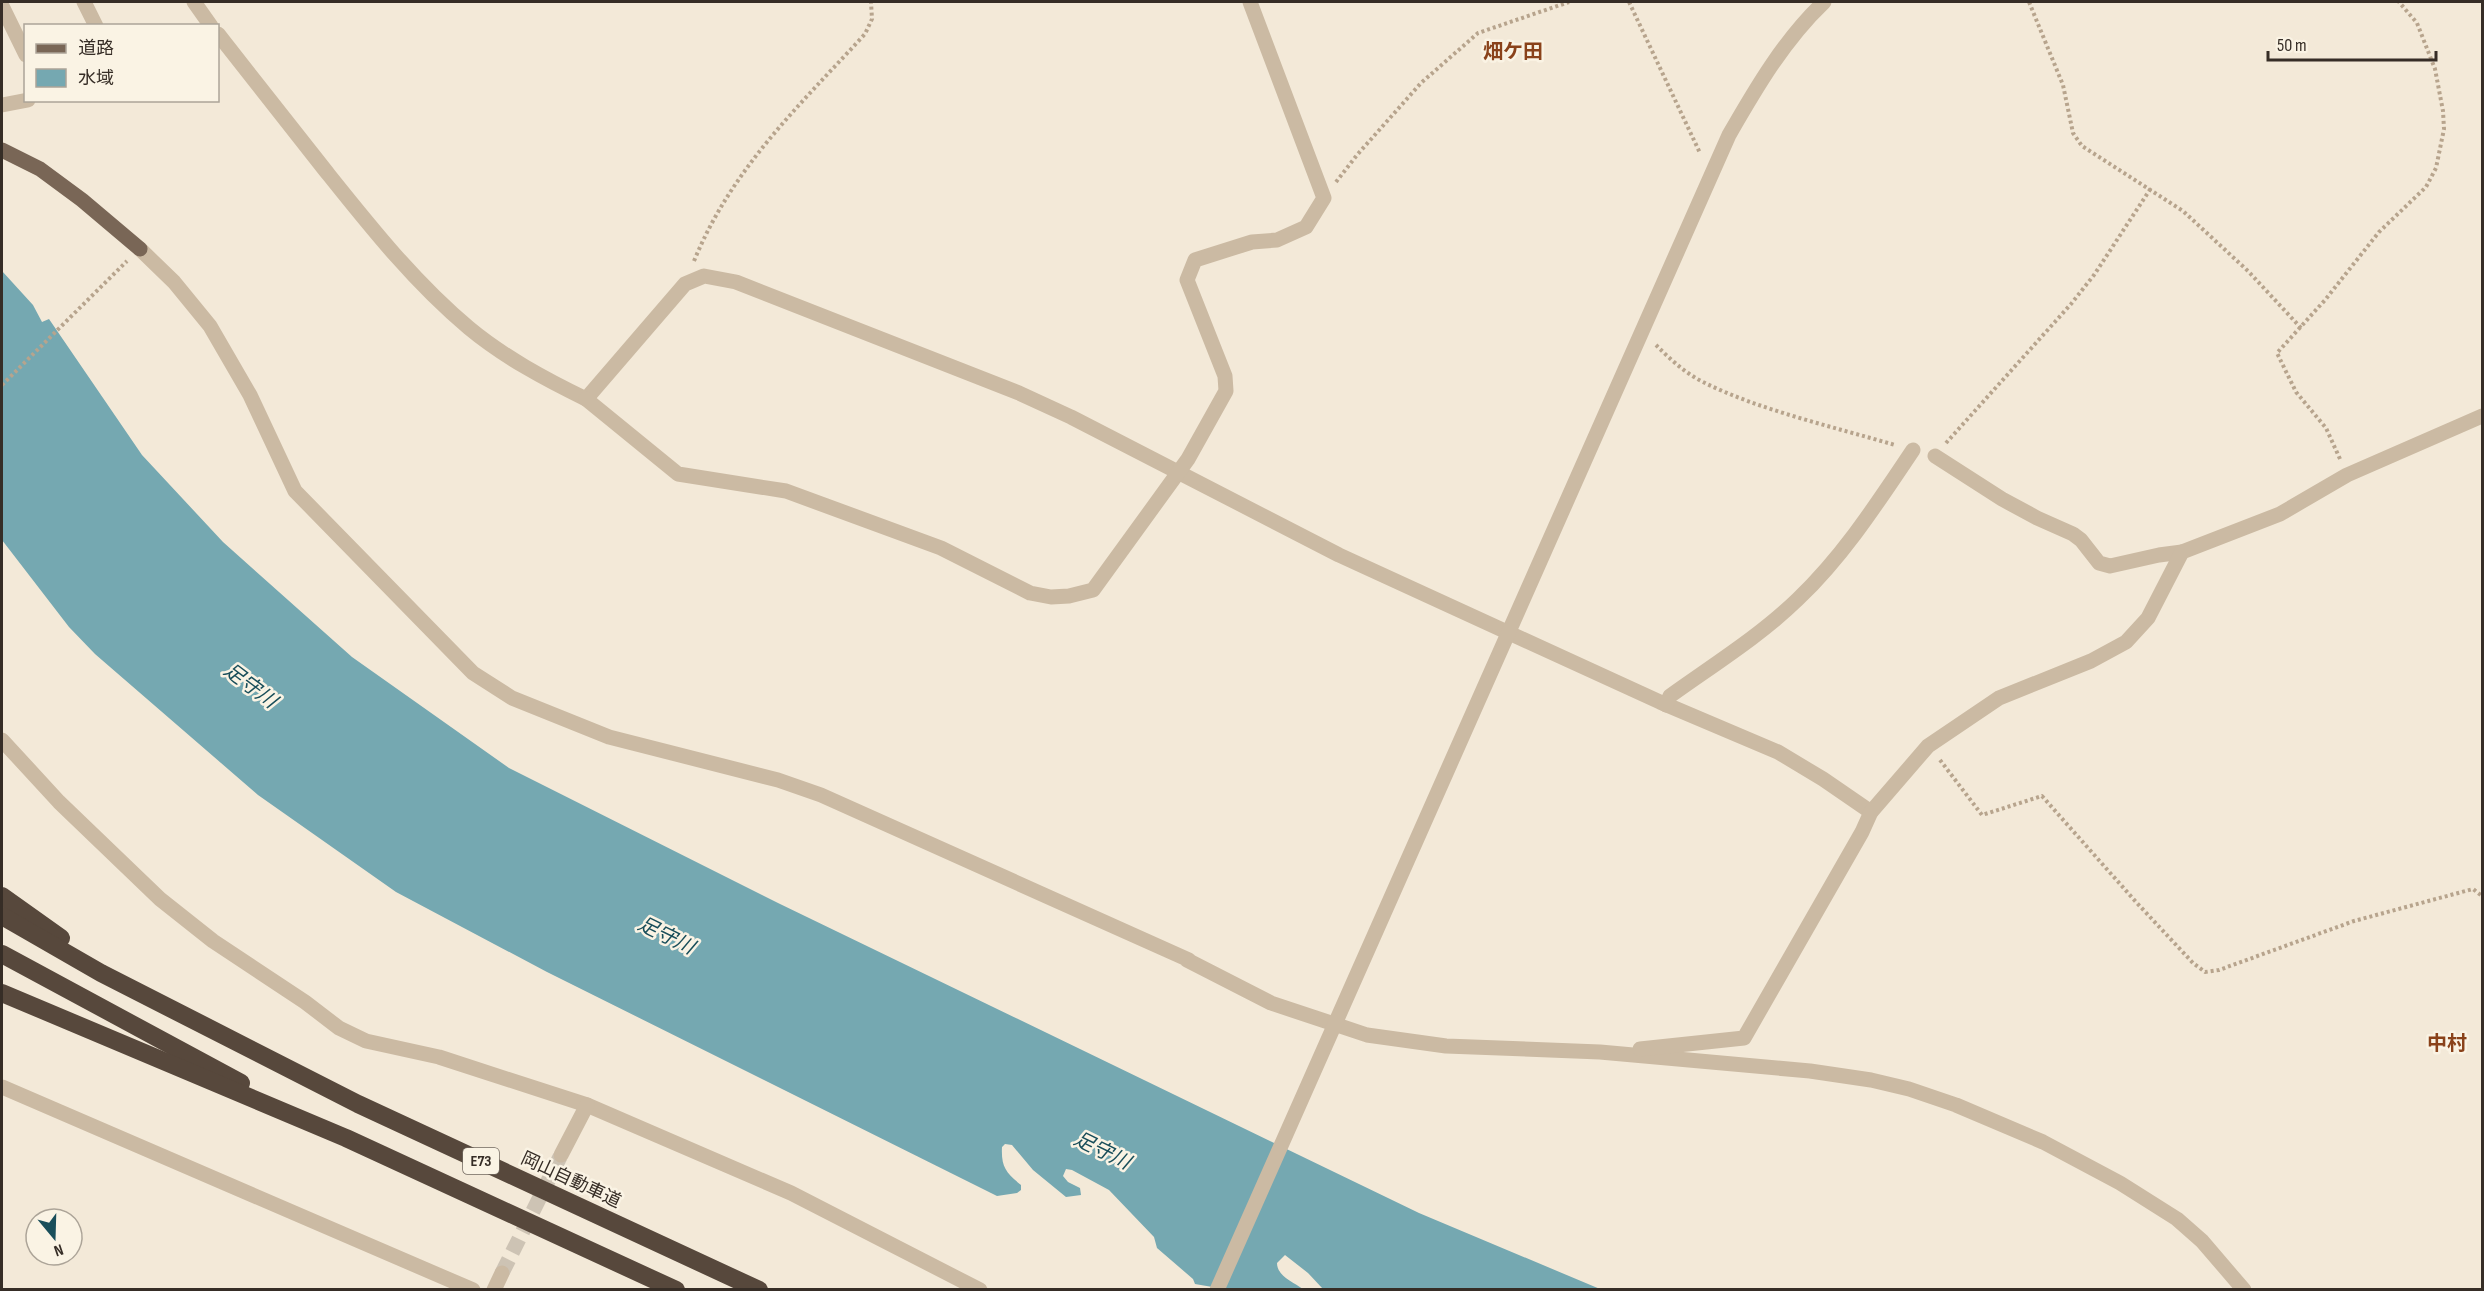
<svg xmlns="http://www.w3.org/2000/svg" width="2484" height="1291" font-family="'Sofia Sans Condensed','Noto Sans JP',sans-serif">
<style>
.water{fill:#75a8b1}
.lines{fill:none;stroke-linecap:round;stroke-linejoin:round}
.minor-tunnel{stroke:#cdc3b4;stroke-width:15;stroke-dasharray:15 8;stroke-linecap:butt}
.path{stroke:#b7a48d;stroke-width:4;stroke-dasharray:3 3;stroke-linecap:butt}
.minor{stroke:#cbbaa3;stroke-width:15}
.major{stroke:#796656;stroke-width:15}
.highway{stroke:#57483c;stroke-width:18}
.labels{text-anchor:middle;dominant-baseline:central;stroke-width:5;stroke-linejoin:round;paint-order:stroke}
.shield{fill:#faf3e4;stroke:#71685f;stroke-width:1.5}
.shield-label{font-size:16px;font-weight:bold;fill:#362d26}
.street-label{font-size:18px;fill:#362d26;stroke:#faf3e4}
.neighbourhood-label{font-size:20px;font-weight:bold;fill:#8a421a;stroke:#faf3e4}
.water-label{font-size:20px;font-style:italic;fill:#194e5a;stroke:#faf3e4}
</style>
<rect width="100%" height="100%" fill="#f3e9d8"/>
<path class="water" d="M2,271L33,305L42,322L49,319L142,455L223,542L352,657L509,768L778,903L1419,1213L1600,1289H1323L1308,1273L1285,1255L1277,1263C1277,1276 1293,1282 1303,1289H1224L1195,1284L1193,1279L1157,1248L1154,1237L1109,1190L1072,1170L1066,1169L1063,1176L1068,1182L1080,1188L1081,1195L1066,1197L1033,1170L1012,1145L1005,1144L1002,1147C1001,1167 1006,1173 1021,1185V1190L1017,1193L997,1196L547,972L396,892L258,795L95,654L69,627L2,540Z"/>
<g class="lines">
<path class="minor-tunnel" d="M502,1273L561,1155"/>
<g class="path">
<path d="M1629,2L1700,153"/>
<path d="M2029,2L2063,85L2073,133L2082,146L2183,211L2248,271L2301,328"/>
<path d="M1336,182L1357,155L1421,83L1478,33L1569,2"/>
<path d="M694,261C732,168 799,106 865,34L872,19L871,2"/>
<path d="M1656,345C1670,359 1685,373 1703,382C1759,410 1834,427 1895,445"/>
<path d="M2,385L127,261"/>
<path d="M1946,443L2071,304L2094,275L2151,188"/>
<path d="M2340,459L2326,428L2296,392L2277,353L2325,300L2379,232L2426,187L2436,168L2444,129L2443,111L2435,69L2417,23L2399,2"/>
<path d="M1940,760L1982,815L2042,796L2136,902L2193,963L2205,972L2219,970L2354,921L2473,889L2482,896"/>
</g>
<g class="minor">
<path d="M84,2L96,26"/>
<path d="M194,2L211,26"/>
<path d="M2,6L26,55"/>
<path d="M218,34C253,79 289,124 325,170C369,225 414,282 469,328C504,357 545,379 586,399L685,284L704,276L736,282L1019,393L1071,417L1339,555L1660,702L1778,752L1823,779L1871,812"/>
<path d="M2,105L28,100"/>
<path d="M140,249L174,282L210,326L250,395L295,491L473,673L512,698L609,737L778,780L821,795L1189,960H1187L1271,1003L1367,1035L1446,1046L1600,1052L1810,1071L1871,1080L1909,1089L1956,1105L2043,1142L2120,1183L2177,1219L2202,1241L2244,1290"/>
<path d="M586,399L678,474L786,491L941,548L1030,593L1051,597L1069,596L1093,590L1188,459L1226,391L1225,376L1187,280L1195,260L1252,242L1277,240L1306,227L1324,198L1250,2"/>
<path d="M1935,456L2002,499L2037,518L2073,534L2081,540L2099,563L2110,566L2159,555L2182,552"/>
<path d="M1666,705L1670,696C1713,665 1760,636 1798,599C1844,555 1878,502 1913,450"/>
<path d="M2,740L59,802L160,899L213,941L305,1002L339,1028L366,1041L439,1057L587,1105L791,1193L980,1290"/>
<path d="M1640,1049L1744,1038L1862,832L1871,812L1928,746L1999,698L2091,661L2126,642L2148,618L2182,552L2280,514L2347,475L2482,416"/>
<path d="M2,1087L473,1290"/>
<path d="M561,1155L587,1105"/>
<path d="M494,1290L502,1273"/>
<path d="M1217,1290L1729,135C1756,88 1784,40 1824,2"/>
</g>
<path class="major" d="M2,150L40,169L82,200L140,249"/>
<g class="highway">
<path d="M2,896L61,938"/>
<path d="M2,916L101,973L358,1104L759,1290"/>
<path d="M2,954L241,1083"/>
<path d="M2,993L346,1138L676,1290"/>
</g>
</g>
<g class="labels">
<rect class="shield" x="463" y="1148" width="36" height="26" rx="4.5"/>
<g class="shield-label">
<text x="481" y="1161">E73</text>
</g>
<g class="street-label">
<text transform="translate(571 1180) rotate(25)">岡山自動車道</text>
</g>
<g class="neighbourhood-label">
<text x="1513" y="52">畑ケ田</text>
<text x="2447" y="1044">中村</text>
</g>
<g class="water-label">
<text transform="translate(250 686) rotate(37)">足守川</text>
<text transform="translate(666 936) rotate(26)">足守川</text>
<text transform="translate(1102 1151) rotate(26)">足守川</text>
</g>
</g>
<rect width="2484" height="1291" fill="none" stroke="#362d26" stroke-width="6"/>
<rect x="24" y="24" width="195" height="78" fill="#faf3e4" stroke="#aca498" stroke-width="1.5"/>
<rect x="36" y="44" width="30" height="9" fill="#796656" stroke="#aca498" stroke-width="1.5"/>
<text x="78" y="54" font-size="18" fill="#362d26">道路</text>
<rect x="36" y="69" width="30" height="18" fill="#75a8b1" stroke="#aca498" stroke-width="1.5"/>
<text x="78" y="84" font-size="18" fill="#362d26">水域</text>
<g transform="translate(54 1237) rotate(161)"><circle r="28" fill="#faf3e4" stroke="#aca498" stroke-width="1.5"/>
<path d="M0-4.5L10 22L0 15L-10 22Z" fill="#194e5a"/>
<text y="-9" font-size="16" font-weight="bold" text-anchor="middle" fill="#362d26">N</text>
</g>
<path d="M2268 51v9h168v-9" fill="none" stroke="#362d26" stroke-width="3"/>
<text x="2277" y="51" font-size="18" fill="#362d26" stroke="#faf3e4" stroke-width="4.5" paint-order="stroke">50 m</text>
</svg>
